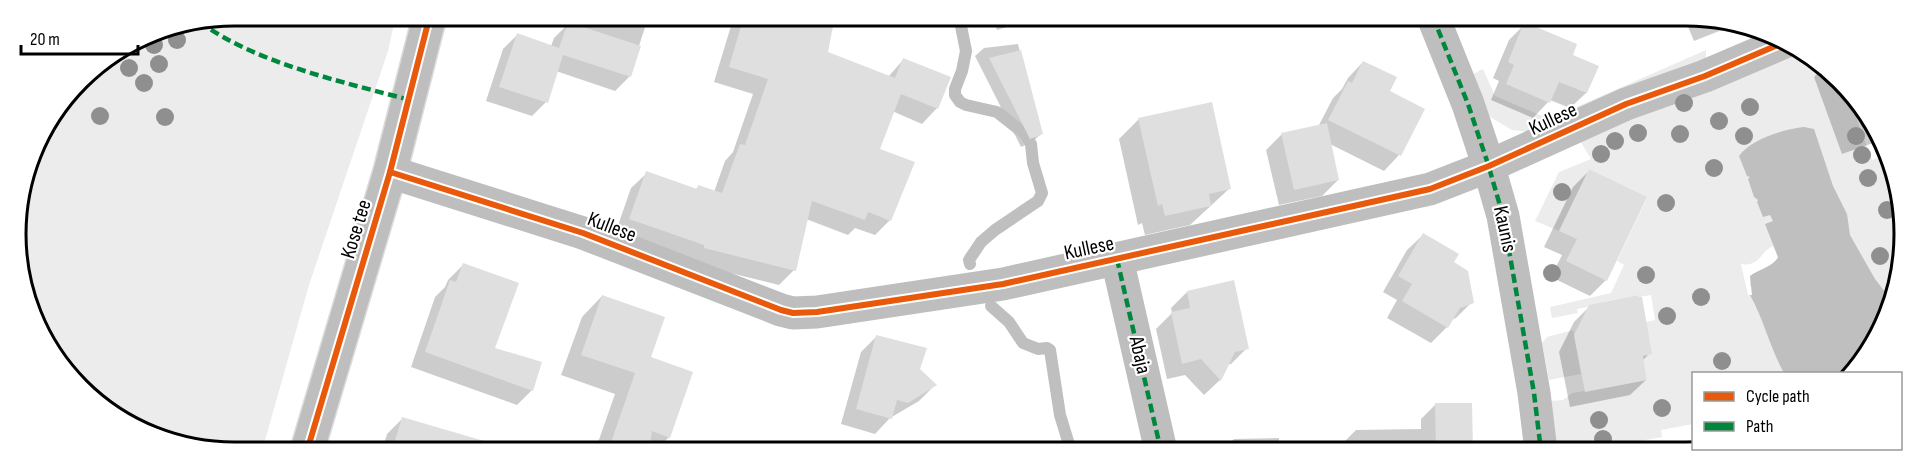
<svg xmlns="http://www.w3.org/2000/svg" width="1920" height="468" font-family="'Sofia Sans Condensed',sans-serif">
<style>
.green{fill:#ececec}
.water{fill:#bfbfbf}
.shadow{fill:#0003}
.lines{fill:none;stroke-linecap:round;stroke-linejoin:round}
.stream{stroke:#bfbfbf;stroke-width:12}
.building{fill:#dfdfdf}
.major-casing{stroke:#dbdbdb;stroke-width:36}
.minor{stroke:#bebebe;stroke-width:33}
.major{stroke:#bebebe;stroke-width:33}
.quiet{stroke:#00873e;stroke-width:4.5;stroke-dasharray:9 4.5;stroke-linecap:butt}
.cycleway-casing{stroke:#fff;stroke-width:10}
.cycleway{stroke:#e8590c;stroke-width:6}
.tree{fill:#8f8f8f}
.labels{text-anchor:middle;dominant-baseline:central;stroke-width:4.5;stroke-linejoin:round;paint-order:stroke}
.street-label{font-size:21px;fill:#000;stroke:#fff}
.rim{fill:none;stroke:#000;stroke-width:3}
</style>
<rect width="100%" height="100%" fill="#fff"/>
<g class="green">
<path d="M234,15H396L388,51L309,285L262,451H205L124,423L60,368L27,304L15,219L38,137L89,70L151,32Z"/>
<path d="M1800,49L1845,88L1872,160L1881,157L1890,161L1898,178L1903,263L1882,331L1771,212L1787,253L1750,287V276C1758,270 1774,266 1778,257L1773,246C1760,252 1760,267 1741,264L1748,295H1752L1799,373L1694,374L1693,424L1661,430L1662,437L1584,451H1559L1556,448L1549,401L1563,400L1572,393L1647,380L1643,356L1646,322L1655,320L1651,295L1639,297L1638,295L1603,302V304L1577,309L1578,313L1552,318L1550,307L1611,293L1624,265L1617,261L1647,198L1589,169L1559,231L1535,221L1559,172L1591,159L1579,139Z"/>
<path d="M1706,50V59L1529,132L1512,130L1487,115L1473,74L1483,69L1495,96L1549,119Z"/>
<path d="M1573,330L1581,374L1549,380L1542,343L1547,337Z"/>
</g>
<path class="water" d="M1804,127L1814,129L1833,186L1847,214L1850,235L1875,279L1892,301L1882,331L1852,373H1784C1770,348 1764,320 1750,295H1752L1750,276C1758,270 1774,266 1778,257L1765,224L1773,221L1770,215L1763,217L1757,202L1758,200L1754,197L1748,179L1750,177L1747,176L1739,156C1751,139 1784,129 1804,127Z"/>
<g class="shadow">
<path d="M583,15L652,16L647,21L629,77L615,91L556,71L546,102L532,116L486,101L503,49L517,35L551,46L554,38L568,24L579,28Z"/>
<path d="M734,16H805L832,24L826,53L888,77L904,59L937,108L922,124L892,111L878,150L890,220L875,235L855,228L848,235L806,219L794,270L779,285L689,263L615,234L631,188L647,173L695,190L698,187L714,192L725,161L733,152L753,94L714,82Z"/>
<path d="M992,16H1042L997,30Z"/>
<path d="M1673,17H1715L1737,24L1694,41L1686,22L1677,26Z"/>
<path d="M1525,24L1571,56L1597,67L1586,93L1570,108L1550,100L1533,118L1491,100L1499,81L1493,78L1509,40Z"/>
<path d="M1018,44L1041,134L1032,142L1021,147L975,56L984,48Z"/>
<path d="M1363,62L1388,92L1399,155L1384,171L1330,144L1338,180L1322,196L1279,205L1266,150L1282,134L1318,127L1333,98L1342,89L1348,78Z"/>
<path d="M1822,68L1860,101L1879,141L1842,154L1814,77Z"/>
<path d="M1139,119L1230,188L1190,225L1145,235L1142,223L1138,225L1119,139Z"/>
<path d="M1589,171L1606,280L1590,296L1551,277L1562,255L1544,247L1573,187Z"/>
<path d="M1423,235L1452,263L1472,302L1456,318L1451,320L1447,327L1431,343L1387,318L1397,300L1383,292L1407,250Z"/>
<path d="M463,265L493,349L532,390L517,405L411,367L435,297L445,287L448,280Z"/>
<path d="M1187,292L1247,348L1231,364L1227,365L1220,380L1204,395L1185,375L1167,379L1156,329L1172,313L1171,308Z"/>
<path d="M602,296L649,358L669,437L655,451H595L615,394L561,375L582,317Z"/>
<path d="M1590,306L1650,353L1642,361L1646,380L1630,395L1570,407L1559,352L1574,322Z"/>
<path d="M877,336L919,370L935,385L919,401L890,418L875,434L841,424L861,352Z"/>
<path d="M1436,404H1471L1472,451H1340V446L1356,430L1421,429V419Z"/>
<path d="M403,418L452,433L446,451H382L387,434Z"/>
<path d="M1279,438V451H1222L1234,439Z"/>
</g>
<g class="lines">
<g class="stream">
<path d="M959,16L966,51L962,71L955,89V95L960,102L966,105L997,112L1025,134L1031,144L1033,163L1042,193L1038,201L995,230L981,242L969,260L970,264"/>
<path d="M991,306L1009,322L1023,343L1038,349L1047,348L1050,350L1060,415L1071,451"/>
</g>
</g>
<g class="building">
<path d="M744,16H835L828,52L895,78L903,58L951,77L938,109L901,94L880,149L915,162L891,221L868,212L865,220L812,201L796,271L704,248V245L629,219L646,171L697,189L698,185L722,193L740,144L745,145L768,79L729,67Z"/>
<path d="M568,22L641,46L631,77L563,55L548,103L499,87L517,33L559,48Z"/>
<path d="M1524,22L1577,44L1573,55L1599,66L1587,93L1559,82L1550,103L1506,84L1514,65L1508,62Z"/>
<path d="M1021,50L1043,134L1030,139L989,58Z"/>
<path d="M1363,61L1397,77L1390,91L1425,109L1401,156L1328,120L1348,81L1352,83Z"/>
<path d="M1212,102L1231,189L1209,194L1211,206L1165,216L1162,204L1158,206L1138,118Z"/>
<path d="M1327,123L1339,180L1294,190L1281,133Z"/>
<path d="M1589,169L1647,197L1607,281L1566,261L1577,239L1559,231Z"/>
<path d="M1423,233L1459,254L1454,262L1468,271L1474,303L1460,308L1448,328L1402,301L1412,284L1398,276Z"/>
<path d="M463,263L519,283L495,348L542,362L533,391L425,352L450,280L456,282Z"/>
<path d="M1234,280L1249,349L1235,352L1221,381L1201,359L1182,364L1171,312L1190,308L1187,291Z"/>
<path d="M602,295L665,317L651,357L693,372L670,438L652,431L649,451H608L635,373L581,355Z"/>
<path d="M1638,295L1639,297H1642L1652,354L1643,356L1647,380L1585,392L1574,335L1589,305Z"/>
<path d="M876,335L927,348L920,369L937,385L908,403L897,400L892,419L856,409Z"/>
<path d="M1435,403H1472L1473,451H1436Z"/>
<path d="M402,417L491,443L490,451H392Z"/>
</g>
<g class="lines">
<defs>
<path id="major" d="M307,451L390,172L430,15"/>
</defs>
<use href="#major" class="major-casing"/>
<g class="minor">
<path d="M1433,17L1468,104L1488,164L1503,216L1534,393L1541,451"/>
<path d="M390,172L583,233L781,310L793,313L817,312L1003,284L1430,189L1489,166L1626,104L1705,76L1787,41"/>
<path d="M1117,259L1161,451"/>
</g>
<use href="#major" class="major"/>
<g class="quiet">
<path d="M1433,17L1468,104L1488,164L1503,216L1534,393L1541,451"/>
<path d="M200,22C255,63 343,82 410,100"/>
<path d="M1117,259L1161,451"/>
</g>
<defs>
<g id="cycleway">
<path d="M390,172L583,233L781,310L793,313L817,312L1003,284L1430,189L1489,166L1626,104L1705,76L1787,41"/>
<path d="M307,451L390,172L430,15"/>
</g>
</defs>
<use href="#cycleway" class="cycleway-casing"/>
<use href="#cycleway" class="cycleway"/>
</g>
<g class="tree">
<circle cx="177" cy="40" r="9"/>
<circle cx="154" cy="45" r="9"/>
<circle cx="159" cy="64" r="9"/>
<circle cx="129" cy="68" r="9"/>
<circle cx="144" cy="83" r="9"/>
<circle cx="1684" cy="103" r="9"/>
<circle cx="1750" cy="107" r="9"/>
<circle cx="100" cy="116" r="9"/>
<circle cx="165" cy="117" r="9"/>
<circle cx="1719" cy="121" r="9"/>
<circle cx="1638" cy="133" r="9"/>
<circle cx="1680" cy="134" r="9"/>
<circle cx="1744" cy="136" r="9"/>
<circle cx="1856" cy="136" r="9"/>
<circle cx="1615" cy="141" r="9"/>
<circle cx="1601" cy="154" r="9"/>
<circle cx="1862" cy="155" r="9"/>
<circle cx="1714" cy="168" r="9"/>
<circle cx="1868" cy="178" r="9"/>
<circle cx="1562" cy="192" r="9"/>
<circle cx="1666" cy="203" r="9"/>
<circle cx="1887" cy="210" r="9"/>
<circle cx="1880" cy="256" r="9"/>
<circle cx="1552" cy="273" r="9"/>
<circle cx="1646" cy="275" r="9"/>
<circle cx="1701" cy="297" r="9"/>
<circle cx="1667" cy="316" r="9"/>
<circle cx="1722" cy="361" r="9"/>
<circle cx="1662" cy="408" r="9"/>
<circle cx="1599" cy="420" r="9"/>
<circle cx="1603" cy="439" r="9"/>
</g>
<g class="labels">
<g class="street-label">
<text transform="translate(1553 119) rotate(-25)">Kullese</text>
<text transform="translate(612 227) rotate(21)">Kullese</text>
<text transform="translate(356 229) rotate(-73)">Kose tee</text>
<text transform="translate(1505 229) rotate(78)">Kaunis</text>
<text transform="translate(1089 248) rotate(-12)">Kullese</text>
<text transform="translate(1140 355) rotate(77)">Abaja</text>
</g>
</g>
<path d="M0 0H1920V468H0ZM234 26H1686A208 208 0 0 1 1894 234V234A208 208 0 0 1 1686 442H234A208 208 0 0 1 26 234V234A208 208 0 0 1 234 26Z" fill="#fff" fill-rule="evenodd"/>
<path class="rim" d="M234 26H1686A208 208 0 0 1 1894 234V234A208 208 0 0 1 1686 442H234A208 208 0 0 1 26 234V234A208 208 0 0 1 234 26Z"/>
<rect x="1692" y="372" width="210" height="78" fill="#ffffff" stroke="#999999" stroke-width="1.5"/>
<rect x="1704" y="392" width="30" height="9" fill="#e8590c" stroke="#999999" stroke-width="1.5"/>
<text x="1746" y="402" font-size="18" fill="#000000">Cycle path</text>
<rect x="1704" y="422" width="30" height="9" fill="#00873e" stroke="#999999" stroke-width="1.5"/>
<text x="1746" y="432" font-size="18" fill="#000000">Path</text>
<path d="M21 45v9h117v-9" fill="none" stroke="#000000" stroke-width="3"/>
<text x="30" y="45" font-size="18" fill="#000000" stroke="#ffffff" stroke-width="4.5" paint-order="stroke">20 m</text>
</svg>
